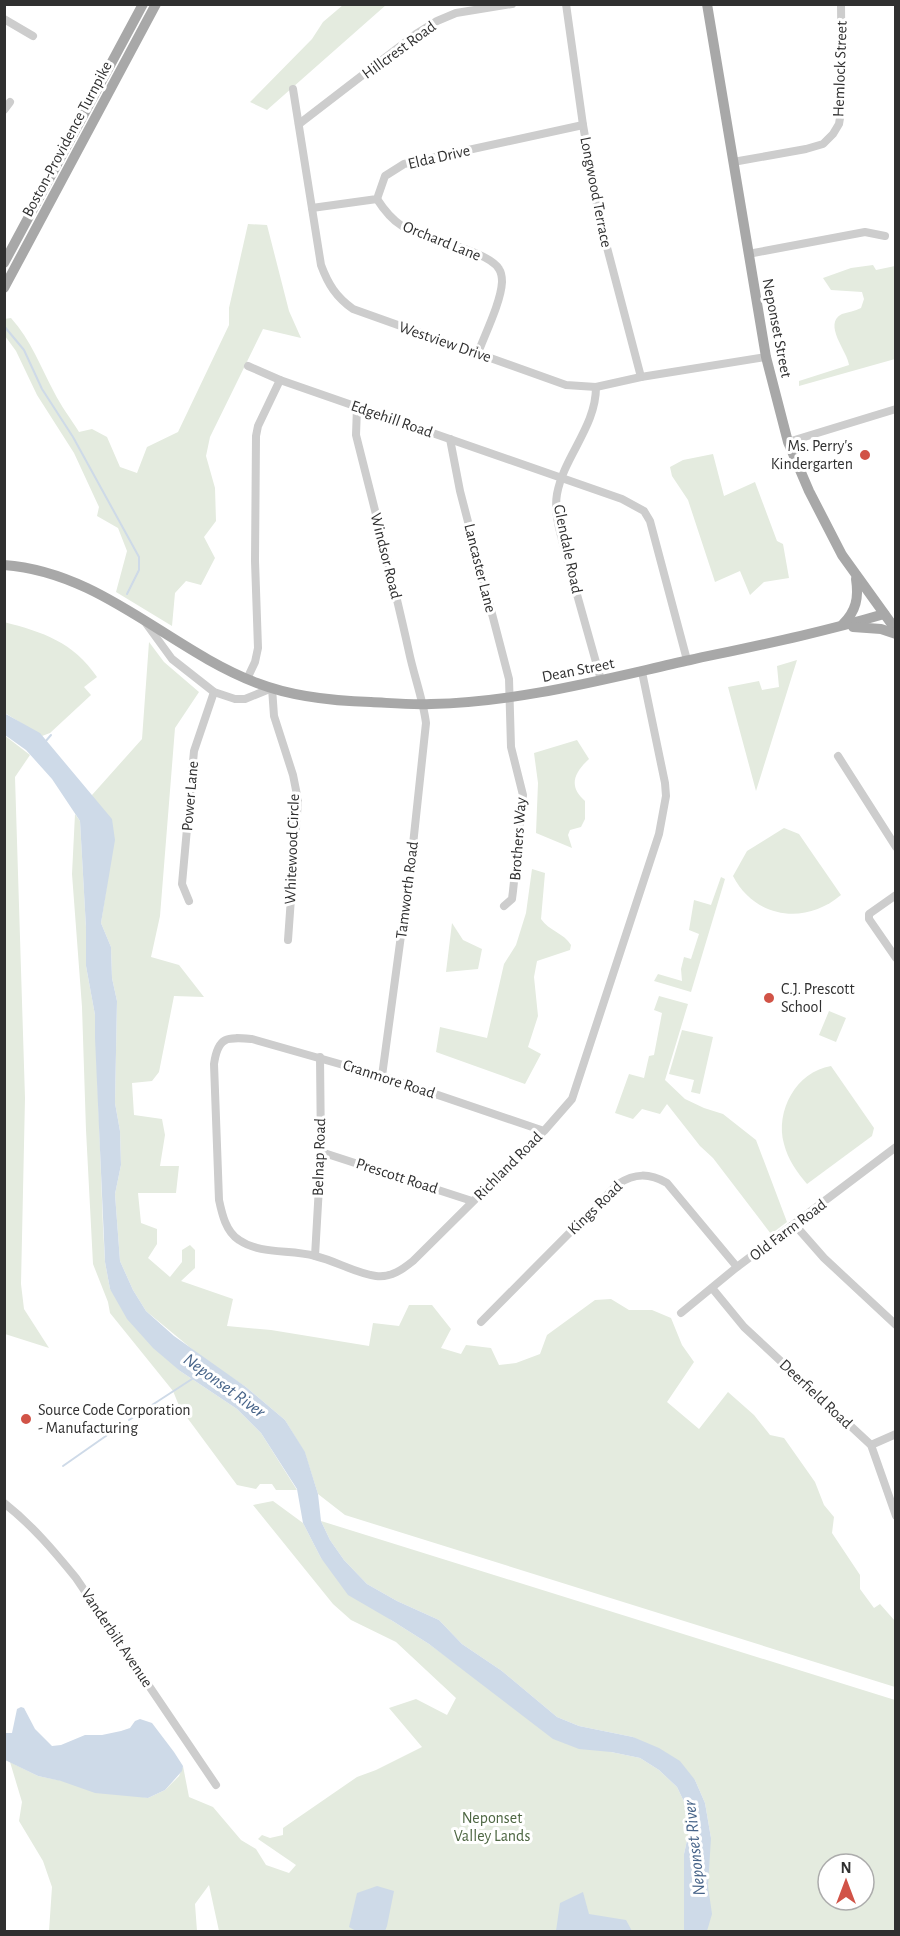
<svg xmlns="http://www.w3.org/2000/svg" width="900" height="1936" font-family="'Alegreya Sans',sans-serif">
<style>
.green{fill:#e4ebdf;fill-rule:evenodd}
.water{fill:#cedae8}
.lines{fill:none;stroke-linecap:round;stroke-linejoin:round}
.stream{stroke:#cedae8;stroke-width:2}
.minor{stroke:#cdcdcd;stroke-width:8}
.major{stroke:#a8a8a8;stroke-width:10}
.poi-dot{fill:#d15347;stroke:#fff;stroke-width:2}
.labels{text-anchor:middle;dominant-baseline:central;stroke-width:6;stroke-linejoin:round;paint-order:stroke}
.street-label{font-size:16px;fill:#303030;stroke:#fff}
.poi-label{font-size:16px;fill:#303030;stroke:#fff;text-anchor:start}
.park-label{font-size:16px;fill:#4d6642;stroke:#fff}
.water-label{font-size:18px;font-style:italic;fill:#476489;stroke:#fff}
</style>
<rect width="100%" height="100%" fill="#fff"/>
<g class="green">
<path d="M343,5H386L267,110L250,102L312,39L323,22Z"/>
<path d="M248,224L267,225L289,311L301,338L263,329L210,437L206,456L215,488L216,521L204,537L215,558L201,585L186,581L175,593L172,626L116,592L127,551L118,528L97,516L99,507L74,453L37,395L16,351L5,336L4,319L11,318C31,340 40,366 54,392C61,406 71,419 79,432L92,429L107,437L120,467L137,473L147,447L178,432L229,325V308Z"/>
<path d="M873,265L876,270L895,266V359L799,386V381L849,365C848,352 822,324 842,314C848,312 855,311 861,308L864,299L862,292L831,290L823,278L851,268Z"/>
<path d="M713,454L724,496L755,482L777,541L783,544L789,578L764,582L750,595L740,571L715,582L688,500L672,476L670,467L683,460Z"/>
<path d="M4,622C43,632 73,642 97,677L84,687L91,695L50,733L42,736L5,713Z"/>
<path d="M149,642L164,662L199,692L175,728L160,916L151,957L179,965L204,997L174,996L159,1072L152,1081L132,1083L134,1115L162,1119L165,1135L160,1166H179L176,1193H138L141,1223L157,1229V1244L148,1258L170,1277L182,1262V1250L190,1245L195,1250V1268L181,1281L233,1299L227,1326L271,1330L369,1346L373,1323L399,1326L409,1305H432L451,1329L441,1348L461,1354L466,1345L491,1348L499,1365L516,1363L540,1354L547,1335L595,1300L611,1299L629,1310H652L671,1318L682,1345L694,1362L667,1402L699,1429L728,1392L754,1415L770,1435L784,1438L815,1482L824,1505L834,1517L832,1533L860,1575V1589L874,1608L880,1604L895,1621V1687L345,1515L318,1494L305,1453L285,1420L246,1387L204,1359L146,1311L133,1290L120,1261L115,1194L121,1165L120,1131L115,1103L117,1001L112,978L111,947L101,923L107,884L92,795L142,739Z"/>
<path d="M797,660L756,791L728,687L759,681L762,690L779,687L777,666Z"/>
<path d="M4,735L30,755L15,777L25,1098L21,1284L24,1309L49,1348L5,1334Z"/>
<path d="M577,740L589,759C574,773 568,786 585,801V819L581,827L570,830L568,835L572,848L536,833L538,783L534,753Z"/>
<path d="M75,814L80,821L86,928V966L95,1015L103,1227L105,1262L110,1289L180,1371L237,1409L261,1433L297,1490H276L272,1484H260L256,1489L237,1485L180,1408L173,1391L110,1313L108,1302L93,1264L86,1130L82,1007L72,874Z"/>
<path d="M784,828L799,834L841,895C806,925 755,919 733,876L747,851Z"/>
<path d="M532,869L545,873L541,919C549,931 564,933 571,945L570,950L537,961L534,977L538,1016L528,1047L541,1054L525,1084L436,1052L440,1027L487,1038L504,964L516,945L526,913Z"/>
<path d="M721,877L725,879L691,992L654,981L658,974L682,981L681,969L684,957L691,959L699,934L689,930L694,900L711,905Z"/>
<path d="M452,923L463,940L482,949L478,969L446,972Z"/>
<path d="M659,996L688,1004L665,1080L685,1099L704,1108L723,1114L756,1140L787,1222L771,1234L713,1158L700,1146L667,1104L660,1114L642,1109L633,1119L615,1113L629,1074L644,1078L649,1056L654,1055L662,1013L654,1010Z"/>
<path d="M829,1011L846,1018L836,1042L819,1035Z"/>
<path d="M682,1030L713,1037L700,1094L691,1092L694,1080L669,1074Z"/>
<path d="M831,1066L874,1128L872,1136L807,1184C797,1172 788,1160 784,1144C775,1111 796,1072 831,1066Z"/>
<path d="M273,1501L303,1523L321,1558L391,1620L429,1644L492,1690L611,1752L640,1758L659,1770L677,1787L687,1808L689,1831L684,1854L711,1838L705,1803L695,1780L633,1737L579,1726L557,1717L502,1671L462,1644L439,1620L397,1601L367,1584L344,1560L330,1540L321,1521L895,1700V1931H219L209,1885L195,1904L197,1931H49L52,1887L43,1861L19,1821L22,1802L10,1762L38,1776L148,1798L165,1790L179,1776L183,1766L189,1797L213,1807L241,1840L256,1849L266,1865L289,1873L296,1865L258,1839L262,1835L270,1838L283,1835V1828L357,1777L376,1770L422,1747L389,1708L416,1699L447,1715L456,1698L396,1642L351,1620L333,1604L253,1505ZM828,1864H864V1900H828Z"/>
</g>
<g class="water">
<path d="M4,713L40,733L112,819L115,840L101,923L111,947L112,978L117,1001L115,1103L120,1131L121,1165L115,1194L120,1261L133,1290L146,1311L174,1336L246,1387L285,1420L305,1452L318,1494L321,1521L330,1540L344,1560L367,1584L397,1601L439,1620L462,1644L502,1671L557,1717L579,1726L633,1737L659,1748L680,1761L695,1780L705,1803L711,1838L708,1886L712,1914L707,1931H684V1854L689,1831L687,1808L677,1787L659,1770L640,1758L611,1752L579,1749L553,1739L429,1644L391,1620L348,1595L321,1558L303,1523L297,1489L261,1433L237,1409L180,1371L153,1348L127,1319L110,1289L105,1262L95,1038V1015L86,966V928L80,821L52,779L26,750L5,735Z"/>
<path d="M21,1707L24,1708L35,1729L52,1746L61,1745L85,1735H102L121,1731L130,1728L135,1721L140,1719L152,1723L174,1752L183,1766L182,1771L165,1790L148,1798L95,1793L61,1781L38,1776L5,1760V1733H12L17,1709Z"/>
<path d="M377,1886L394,1891L387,1926L385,1931H356L349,1927L357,1893Z"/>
<path d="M583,1892L589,1914L626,1920L632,1931H556L560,1903Z"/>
</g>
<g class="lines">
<g class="stream">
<path d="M4,326L24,350L42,389L73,437L139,557V570L127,594"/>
<path d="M45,742L51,735"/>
<path d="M129,1420L192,1379"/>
<path d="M63,1466L113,1431"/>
</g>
<g class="minor">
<path d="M566,4L583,125L599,217L641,377"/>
<path d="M4,19L33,36"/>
<path d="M293,89L321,265C328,284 336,297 353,309L566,385L596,387L641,377L766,357"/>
<path d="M4,110L10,102"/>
<path d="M299,124L416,34L437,21L456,13L512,4"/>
<path d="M733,162L806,149L823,144L833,134L839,124L842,106L841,4"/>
<path d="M377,199C384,210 391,219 402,226C422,239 488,250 499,269C501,272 502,279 502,282C501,302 485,334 478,353"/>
<path d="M312,208L377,199L385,176L404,164L583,125"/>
<path d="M748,254L865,232L885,236"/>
<path d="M248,366L280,380"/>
<path d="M596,387C596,427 564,456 557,494C553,517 564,544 569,566C580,604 590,642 601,680"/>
<path d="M357,407L356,435C374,507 393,579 409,652C414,676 423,699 426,723L412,854L382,1076"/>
<path d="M450,439L460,491L509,679L511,747L523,795L513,891L512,899L504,906"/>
<path d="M788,442L896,409"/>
<path d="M145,622L172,659L214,692L235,699H245L272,688L274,716L293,775L298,800L288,940"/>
<path d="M247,679L255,662L258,648L255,561L256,436L258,426L280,380L622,499L644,511L650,521L687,660"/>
<path d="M838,756L896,847"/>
<path d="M896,895L869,914V919L896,958"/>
<path d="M189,901L182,884L194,751L214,692"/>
<path d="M544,1131L382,1076L252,1039C227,1037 218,1036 214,1064L219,1200C222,1214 226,1232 239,1240C261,1255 290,1249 315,1256C336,1261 355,1273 376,1276C391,1278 403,1269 413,1261L544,1131L572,1099L659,834L666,796L665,783L642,672"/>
<path d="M321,1152L472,1201"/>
<path d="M795,1225L824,1258L896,1325"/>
<path d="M315,1256L321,1152L320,1057"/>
<path d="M712,1288L744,1327L871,1445L896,1516"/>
<path d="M681,1313L737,1267L896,1147"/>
<path d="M481,1322L618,1184C635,1173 649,1173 667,1183L737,1267"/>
<path d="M871,1445L896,1434"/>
<path d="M4,1503C32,1525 54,1551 76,1578L216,1785"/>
</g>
<g class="major">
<path d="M707,4L766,357L788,442L809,491L842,555L896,630"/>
<path d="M4,263L143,4"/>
<path d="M4,288L156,4"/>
<path d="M4,565C102,572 170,650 257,683C293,697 333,701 371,702C391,703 411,705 431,704C520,702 604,679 690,660C755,646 820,633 884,614"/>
<path d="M843,624C856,611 859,598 856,579"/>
<path d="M853,627L881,629L896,634"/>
</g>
</g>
<g class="poi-dot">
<circle cx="865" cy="455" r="6"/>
<circle cx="769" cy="998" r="6"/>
<circle cx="26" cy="1419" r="6"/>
</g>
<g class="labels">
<g class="street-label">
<text transform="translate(399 50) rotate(-36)">Hillcrest Road</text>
<text transform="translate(840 69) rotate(-88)">Hemlock Street</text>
<text transform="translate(67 139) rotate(-62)">Boston-Providence Turnpike</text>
<text transform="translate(439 157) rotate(-13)">Elda Drive</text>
<text transform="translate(596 192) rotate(79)">Longwood Terrace</text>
<text transform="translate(442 241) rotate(22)">Orchard Lane</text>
<text transform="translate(777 328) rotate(79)">Neponset Street</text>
<text transform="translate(445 342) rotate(19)">Westview Drive</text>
<text transform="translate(392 419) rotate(19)">Edgehill Road</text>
<text transform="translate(568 549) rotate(78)">Glendale Road</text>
<text transform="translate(386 556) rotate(76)">Windsor Road</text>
<text transform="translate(480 568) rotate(76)">Lancaster Lane</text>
<text transform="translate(578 670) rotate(-11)">Dean Street</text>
<text transform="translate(190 796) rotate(-85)">Power Lane</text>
<text transform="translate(518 839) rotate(-86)">Brothers Way</text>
<text transform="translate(292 849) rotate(-88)">Whitewood Circle</text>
<text transform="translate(407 890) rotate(-83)">Tamworth Road</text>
<text transform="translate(389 1079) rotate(18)">Cranmore Road</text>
<text transform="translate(319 1157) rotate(-88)">Belnap Road</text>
<text transform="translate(508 1166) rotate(-45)">Richland Road</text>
<text transform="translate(397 1176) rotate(18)">Prescott Road</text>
<text transform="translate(595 1208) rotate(-44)">Kings Road</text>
<text transform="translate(788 1230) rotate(-37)">Old Farm Road</text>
<text transform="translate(816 1394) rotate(43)">Deerfield Road</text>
<text transform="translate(117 1638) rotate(56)">Vanderbilt Avenue</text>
</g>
<g class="poi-label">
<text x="853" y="446" text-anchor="end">Ms. Perry's<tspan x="853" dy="18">Kindergarten</tspan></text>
<text x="781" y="989">C.J. Prescott<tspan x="781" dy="18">School</tspan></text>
<text x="38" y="1410">Source Code Corporation<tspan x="38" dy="18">- Manufacturing</tspan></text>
</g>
<g class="park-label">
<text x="492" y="1818">Neponset<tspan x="492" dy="18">Valley Lands</tspan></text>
</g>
<g class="water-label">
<text transform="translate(224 1386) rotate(36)">Neponset River</text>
<text transform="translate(695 1848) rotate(-96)">Neponset River</text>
</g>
</g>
<rect width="900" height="1936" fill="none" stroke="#303030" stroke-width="12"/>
<g transform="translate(846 1882)"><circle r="28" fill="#ffffff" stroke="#acacac" stroke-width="1.5"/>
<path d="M0-4.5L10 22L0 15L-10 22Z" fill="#d15347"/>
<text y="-9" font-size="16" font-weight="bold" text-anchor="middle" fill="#303030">N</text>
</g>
</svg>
